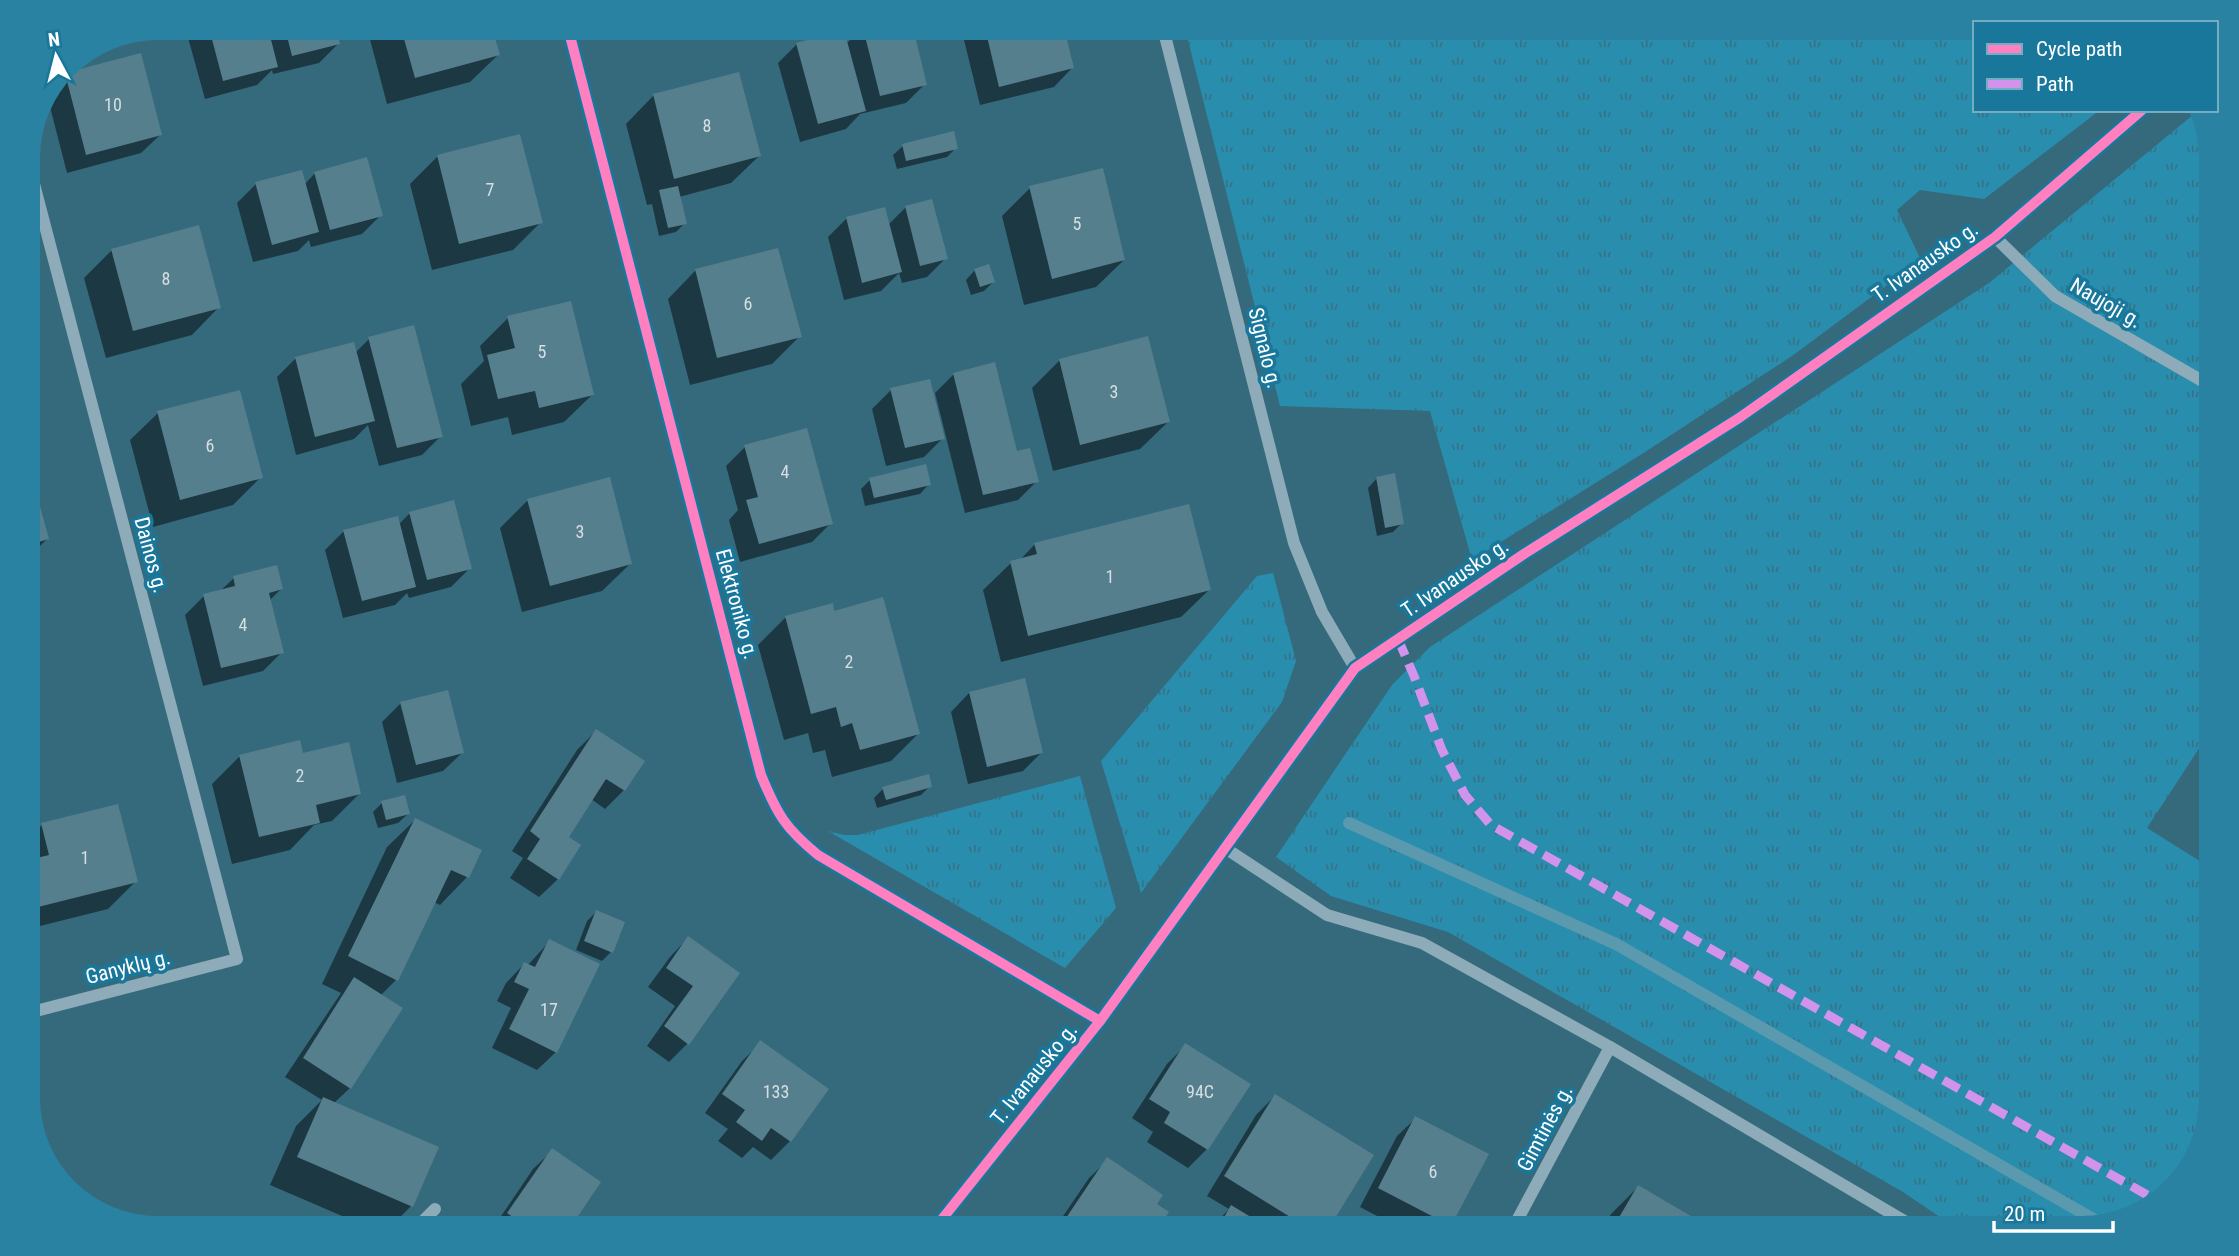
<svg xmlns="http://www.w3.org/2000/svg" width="2239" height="1256" font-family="'Roboto Condensed',sans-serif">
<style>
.grass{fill:url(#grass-tufts)}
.shadow{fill:#0007}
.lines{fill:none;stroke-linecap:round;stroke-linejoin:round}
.stream{stroke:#5b99ae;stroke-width:12}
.building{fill:#567f8e}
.minor{stroke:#8dabb8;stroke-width:12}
.quiet{stroke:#d193ec;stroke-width:9;stroke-dasharray:18 9;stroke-linecap:butt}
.cycleway-casing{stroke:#18779a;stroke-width:15}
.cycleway{stroke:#ff80c0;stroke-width:10}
.labels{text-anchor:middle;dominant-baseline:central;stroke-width:7;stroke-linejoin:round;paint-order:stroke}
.number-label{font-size:18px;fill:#d5dfe3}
.street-label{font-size:21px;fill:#fff;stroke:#18779a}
</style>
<defs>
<pattern id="grass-tufts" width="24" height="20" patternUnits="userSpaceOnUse" patternTransform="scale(1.75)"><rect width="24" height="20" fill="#298dae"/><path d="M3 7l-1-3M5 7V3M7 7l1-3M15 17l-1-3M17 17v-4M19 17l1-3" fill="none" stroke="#377387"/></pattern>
</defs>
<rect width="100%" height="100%" fill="#356a7d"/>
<g class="grass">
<path d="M1185,28H1975V110H2100L1984,199L1920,190L1897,210L1921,260L1792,356L1645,452L1472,560L1430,411L1280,406Z"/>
<path d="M2199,110L2211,150V730L2147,828L2211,868V1099L2194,1163L2146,1210L2082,1228H1956L1903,1192L1448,932L1331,896L1276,857L1392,685L1430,647L1989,283Z"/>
<path d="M1273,573L1296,661L1282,702L1141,893L1101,761L1257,576Z"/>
<path d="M1080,776L1116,908L1065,968L828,831L844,835H858Z"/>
</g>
<g class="shadow">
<path d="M193,28H334L338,44L319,63L273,74L272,70L257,85L205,99L187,34Z"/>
<path d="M367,28H491L498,55L470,82L387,104Z"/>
<path d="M598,28H641L601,38Z"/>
<path d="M862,28H911L925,84L906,103L860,114L846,129L800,142L778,63L797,44H846Z"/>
<path d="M976,28H1062L1072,68L1054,87L980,105L964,40Z"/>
<path d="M65,74L160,135L141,153L67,173L49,103L60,80Z"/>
<path d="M738,74L759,156L731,183L679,197L685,223L676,232L659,236L652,204L647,205L626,124L653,96Z"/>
<path d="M903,146L956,148L947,157L897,169L893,155Z"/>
<path d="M438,156L541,222L513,250L432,270L410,184Z"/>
<path d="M315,173L381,215L362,234L311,247L309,240L298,251L253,262L237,203L256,184L304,185Z"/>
<path d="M1030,188L1124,260L1096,287L1024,305L1002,216Z"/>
<path d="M906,207L946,258L927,277L902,283L899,273L881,291L844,300L828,237L847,218L888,225Z"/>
<path d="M112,250L219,307L192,335L106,358L84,278Z"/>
<path d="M777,250L800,336L772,364L690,385L668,299L695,271Z"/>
<path d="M975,270L993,282L984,291L971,295L966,280Z"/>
<path d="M508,318L592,395L564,422L512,435L508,417L471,426L461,384L484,361L480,346Z"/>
<path d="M369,339L441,436L422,455L379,466L368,425L354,439L296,455L277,377L295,359L355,353Z"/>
<path d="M1059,361L1168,422L1140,449L1053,471L1032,388Z"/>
<path d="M954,374L1037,481L1018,500L965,513L935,393Z"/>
<path d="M891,390L943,438L924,457L886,466L872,409Z"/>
<path d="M158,413L261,477L233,505L153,527L130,440Z"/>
<path d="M745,447L831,523L812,542L740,562L729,520L738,510L726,466Z"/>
<path d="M28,467L47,539L28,558Z"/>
<path d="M1377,478L1402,523L1393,532L1377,536L1368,488Z"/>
<path d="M870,480L929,484L920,494L865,506L861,489Z"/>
<path d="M528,500L630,564L602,591L522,612L500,528Z"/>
<path d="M410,513L470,568L451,587L409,598L407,593L395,605L343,618L325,550L344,531L398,525Z"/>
<path d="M1035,544L1209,590L1181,617L1001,662L983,590L1011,563L1019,561Z"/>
<path d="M234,578L281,589L269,601L282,652L263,671L203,686L185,615L204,596L219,592Z"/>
<path d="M833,613L919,733L891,761L832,777L825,750L813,753L808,733L784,740L758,645L785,618Z"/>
<path d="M969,693L1041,753L1023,771L968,784L951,712Z"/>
<path d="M401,703L462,753L443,771L397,783L382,722Z"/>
<path d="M596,731L624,790L605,809L591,799L567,837L558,879L539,897L510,878L523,858L512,851L577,750Z"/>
<path d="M302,755L359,794L332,821L314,825L290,850L232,864L212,784L240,756Z"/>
<path d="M930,786L921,795L877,808L874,798L883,789Z"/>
<path d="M382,803L408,814L398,823L378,828L373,812Z"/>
<path d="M415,820L467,877L440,905L434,902L397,979L380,996L350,1088L334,1103L437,1148L411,1206L390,1228H370L270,1185L296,1126L322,1100L285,1077L341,993L322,984L387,847Z"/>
<path d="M42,825L136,881L108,909L28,929V838Z"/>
<path d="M596,912L611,952L602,961L576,950L587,921Z"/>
<path d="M688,938L738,974L688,1043L669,1062L647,1046L675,1006L648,987L670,957Z"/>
<path d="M549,942L556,1052L537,1070L492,1048L511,1008L497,1001L506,983L524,964L528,965Z"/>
<path d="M761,1043L827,1090L790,1141L771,1160L753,1147L742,1158L718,1141L728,1129L705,1113L742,1061Z"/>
<path d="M1186,1045L1207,1149L1188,1168L1147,1142L1153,1132L1132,1118L1167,1064Z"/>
<path d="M1275,1096L1327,1228H1211L1229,1209L1207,1196L1256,1115Z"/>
<path d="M1416,1118L1450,1225L1447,1228H1400L1360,1207L1397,1136Z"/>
<path d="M552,1151L568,1228H493L533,1169Z"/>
<path d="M1108,1160L1155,1228H1055L1089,1178Z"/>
<path d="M1638,1187L1708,1228H1603L1611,1214Z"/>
</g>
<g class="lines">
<path class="stream" d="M1349,823L1616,944L2100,1223"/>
</g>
<g class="building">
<path d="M209,28H268L278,67L223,81Z"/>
<path d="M285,28H336L340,44L292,56Z"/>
<path d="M401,28H492L500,55L415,78Z"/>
<path d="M863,28H913L927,85L880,96Z"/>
<path d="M985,28H1064L1074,68L999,87Z"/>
<path d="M844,30L866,111L818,124L796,43Z"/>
<path d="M141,53L162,135L86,155L65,73Z"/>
<path d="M739,72L761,156L674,179L653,94Z"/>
<path d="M954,131L958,149L906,161L902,144Z"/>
<path d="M520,134L543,223L459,244L437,155Z"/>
<path d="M367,157L383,216L330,230L314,172Z"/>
<path d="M1103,168L1125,260L1052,279L1029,186Z"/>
<path d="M302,170L319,232L272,245L255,182Z"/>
<path d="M678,186L687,224L668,228L659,190Z"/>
<path d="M932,199L948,259L920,266L905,206Z"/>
<path d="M885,207L902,272L862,283L846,217Z"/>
<path d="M199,225L221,308L133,331L111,249Z"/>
<path d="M778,248L802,337L717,358L695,269Z"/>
<path d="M989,264L995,282L980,287L974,269Z"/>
<path d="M571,301L594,395L539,408L535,391L498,399L487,355L515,348L507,316Z"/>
<path d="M414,325L443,437L397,448L368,337Z"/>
<path d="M1148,336L1170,422L1080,445L1059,359Z"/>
<path d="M354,342L375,421L315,437L295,357Z"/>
<path d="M995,362L1017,451L1030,448L1039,482L983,495L953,373Z"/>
<path d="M930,379L945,439L905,448L890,388Z"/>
<path d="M240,390L263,478L180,500L157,411Z"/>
<path d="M807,428L833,524L759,544L746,500L758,497L744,445Z"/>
<path d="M28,463L49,539L28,545Z"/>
<path d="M926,464L931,485L874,498L869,478Z"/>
<path d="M1395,473L1404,524L1385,528L1376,477Z"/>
<path d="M610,477L632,564L550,586L527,499Z"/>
<path d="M454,500L472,569L427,580L409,512Z"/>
<path d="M1189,504L1211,590L1028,636L1010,561L1037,554L1034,543Z"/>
<path d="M398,516L416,587L362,601L343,530Z"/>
<path d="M277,565L283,589L269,593L284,653L221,668L203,594L235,586L233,576Z"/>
<path d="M883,597L920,734L860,750L852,723L841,727L836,707L811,714L785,616L833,603L834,611Z"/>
<path d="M1025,678L1043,753L987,767L969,692Z"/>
<path d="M448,690L464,753L416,765L400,702Z"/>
<path d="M596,729L645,761L625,791L606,779L569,837L581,845L559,880L527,859L540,839L530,831Z"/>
<path d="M300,740L303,753L349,742L361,794L316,805L320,823L259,837L239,755Z"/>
<path d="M929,774L932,787L886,800L882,787Z"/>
<path d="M405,795L410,814L386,820L381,801Z"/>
<path d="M118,804L138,882L38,907L28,871V860L49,855L41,823Z"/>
<path d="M415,818L482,850L469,878L451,870L398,981L348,956Z"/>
<path d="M596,910L625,922L613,953L584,941Z"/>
<path d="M688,936L740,973L689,1045L664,1026L693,986L666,968Z"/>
<path d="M549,939L600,964L557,1053L509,1029L529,989L514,982L524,962L535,967Z"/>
<path d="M354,977L403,1008L351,1089L303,1058Z"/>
<path d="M760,1040L829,1089L791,1142L771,1128L762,1141L736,1122L745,1110L722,1094Z"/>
<path d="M1185,1043L1251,1084L1208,1150L1164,1123L1170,1112L1149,1099Z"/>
<path d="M1275,1094L1374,1155L1329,1228H1308L1224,1176Z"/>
<path d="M323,1097L439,1147L413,1207L297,1157Z"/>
<path d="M1415,1116L1489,1154L1451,1226L1378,1188Z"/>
<path d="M552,1148L601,1182L570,1228H528L507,1213Z"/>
<path d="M1107,1157L1163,1195L1157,1204L1169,1212L1157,1228H1074L1064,1221Z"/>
<path d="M1638,1185L1711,1228H1618L1614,1226Z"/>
<path d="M1231,1205L1269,1228H1218Z"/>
</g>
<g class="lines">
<g class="minor">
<path d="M568,28L761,775C777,814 785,828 818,855L1100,1021"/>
<path d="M1163,28L1294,543L1322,612L1355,668"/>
<path d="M28,161L237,959L28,1013"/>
<path d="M1995,237L2055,296L2211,386"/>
<path d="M1225,848L1327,915L1422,943L1610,1047L1916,1228"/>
<path d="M416,1228L435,1209"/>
<path d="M935,1228L1100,1021L1355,668L1524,554L1739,418L1995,237L2142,110"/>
<path d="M1513,1228L1610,1047"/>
</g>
<path class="quiet" d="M1398,639L1414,676L1442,750L1465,795L1491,825L2156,1200"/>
<defs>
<g id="cycleway">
<path d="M568,28L761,775C777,814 785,828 818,855L1100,1021"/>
<path d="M935,1228L1100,1021L1355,668L1524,554L1739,418L1995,237L2142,110"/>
</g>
</defs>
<use href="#cycleway" class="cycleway-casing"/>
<use href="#cycleway" class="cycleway"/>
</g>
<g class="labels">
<g class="number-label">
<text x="113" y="104">10</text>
<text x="707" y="125">8</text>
<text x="490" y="189">7</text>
<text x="1077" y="223">5</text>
<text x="166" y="278">8</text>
<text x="748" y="303">6</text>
<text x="542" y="351">5</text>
<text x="1114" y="391">3</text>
<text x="210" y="445">6</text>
<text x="785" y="471">4</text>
<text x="580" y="531">3</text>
<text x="1110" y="576">1</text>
<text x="243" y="624">4</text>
<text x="849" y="661">2</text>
<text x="300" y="775">2</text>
<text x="85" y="857">1</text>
<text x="549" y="1009">17</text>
<text x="776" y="1091">133</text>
<text x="1200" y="1091">94C</text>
<text x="1433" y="1171">6</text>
</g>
<g class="street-label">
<text transform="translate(1925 262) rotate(-35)">T. Ivanausko g.</text>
<text transform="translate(2106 303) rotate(30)">Naujoji g.</text>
<text transform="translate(1265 348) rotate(76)">Signalo g.</text>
<text transform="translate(151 555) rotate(75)">Dainos g.</text>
<text transform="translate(1455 578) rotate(-34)">T. Ivanausko g.</text>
<text transform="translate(737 604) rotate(75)">Elektroniko g.</text>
<text transform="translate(128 967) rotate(-14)">Ganyklų g.</text>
<text transform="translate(1034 1074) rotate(-51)">T. Ivanausko g.</text>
<text transform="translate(1545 1128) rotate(-62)">Gimtinės g.</text>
</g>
</g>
<path d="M0 0H2239V1256H0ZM158 40H2081A118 118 0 0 1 2199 158V1098A118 118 0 0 1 2081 1216H158A118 118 0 0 1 40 1098V158A118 118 0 0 1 158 40Z" fill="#2a82a2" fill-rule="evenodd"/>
<rect x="1973" y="21" width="245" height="91" fill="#18779a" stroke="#74adc2" stroke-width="2"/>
<rect x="1987" y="44" width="35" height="10" fill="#ff80c0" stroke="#74adc2" stroke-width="2"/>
<text x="2036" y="56" font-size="21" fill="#ffffff">Cycle path</text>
<rect x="1987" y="79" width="35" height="10" fill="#d193ec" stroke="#74adc2" stroke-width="2"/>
<text x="2036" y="91" font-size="21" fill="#ffffff">Path</text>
<g transform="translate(56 56) rotate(353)" stroke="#18779a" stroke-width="5" paint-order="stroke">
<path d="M0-5L12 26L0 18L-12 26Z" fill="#ffffff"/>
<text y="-10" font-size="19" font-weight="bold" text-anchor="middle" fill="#ffffff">N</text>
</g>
<path d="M1994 1221v10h119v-10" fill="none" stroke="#ffffff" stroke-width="3.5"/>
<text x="2004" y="1221" font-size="21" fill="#ffffff" stroke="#18779a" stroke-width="5" paint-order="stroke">20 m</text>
</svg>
